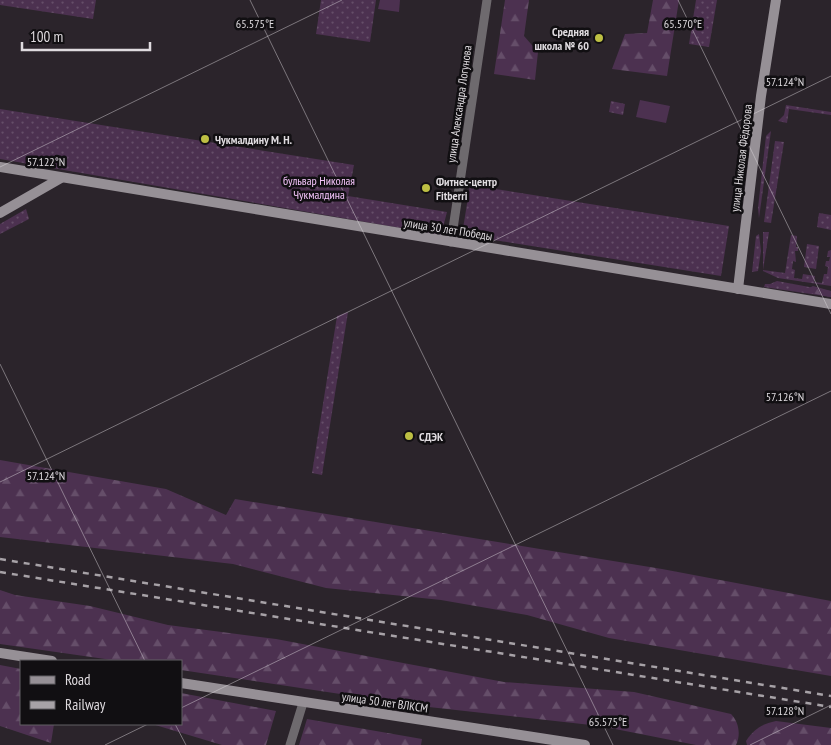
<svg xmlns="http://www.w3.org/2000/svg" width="831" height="745" font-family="'PT Sans Narrow',sans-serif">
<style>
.grass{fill:url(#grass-dots)}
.forest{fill:url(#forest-firs)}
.garden{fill:#4c3150}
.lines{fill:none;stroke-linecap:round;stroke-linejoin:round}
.street{stroke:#6e6a6e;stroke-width:9}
.secondary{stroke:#969096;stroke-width:10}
.rail{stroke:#a7a2a7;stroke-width:2.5;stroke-dasharray:6 6;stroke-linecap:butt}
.ticks{fill:none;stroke:#dfdbdf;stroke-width:1;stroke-opacity:0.45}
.poi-dot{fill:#bdbf43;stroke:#110f12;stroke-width:2}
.labels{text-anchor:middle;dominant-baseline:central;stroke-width:5;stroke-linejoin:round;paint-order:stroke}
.poi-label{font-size:12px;font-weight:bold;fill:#dfdbdf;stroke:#110f12;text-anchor:start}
.street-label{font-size:12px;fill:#dfdbdf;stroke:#110f12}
.park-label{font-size:12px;fill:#f3c3f9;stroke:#110f12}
.ticks-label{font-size:12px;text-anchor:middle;fill:#dfdbdf;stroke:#110f12;stroke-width:5;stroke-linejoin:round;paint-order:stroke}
</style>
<defs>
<pattern id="grass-dots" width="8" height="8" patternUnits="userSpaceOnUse" patternTransform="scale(1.25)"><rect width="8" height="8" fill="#4c3150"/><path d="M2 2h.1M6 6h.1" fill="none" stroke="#654e69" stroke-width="1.8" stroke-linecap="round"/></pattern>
<pattern id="forest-firs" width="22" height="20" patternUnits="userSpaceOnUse" patternTransform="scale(1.25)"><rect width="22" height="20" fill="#4c3150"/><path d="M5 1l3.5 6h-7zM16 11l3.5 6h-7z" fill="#654e69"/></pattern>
</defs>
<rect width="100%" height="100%" fill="#2b242b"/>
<g class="grass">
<path d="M0,0H96L93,19L0,5Z"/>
<path d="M321,0H376L370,42L316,34Z"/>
<path d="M696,0H717L709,47L689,44Z"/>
<path d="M611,101L625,104L623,115L609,112Z"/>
<path d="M786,105L831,112V115L789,109L787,123L778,121L784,115Z"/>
<path d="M0,109L354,165L348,196L447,212L441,235L0,159Z"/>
<path d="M771,131L759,218L758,208L766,136Z"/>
<path d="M775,141L784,142L771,223L764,222Z"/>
<path d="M470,185L729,226L721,276L462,235Z"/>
<path d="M26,209L29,219L0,234V224Z"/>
<path d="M819,213L831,215V230L817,227Z"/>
<path d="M763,232H769L763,270L785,273L791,235L797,236L796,247H798V251H795L796,262L793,261L792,269L795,270L794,278L802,279L803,274L815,276L814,282L822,283L824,274H827L828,267L825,266L826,261H829L830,257H827L828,251L831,250V286L778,278L763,271Z"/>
<path d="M759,234L761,251L758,271L752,272L756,236Z"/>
<path d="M807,244L819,246L816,269L804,267Z"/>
<path d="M777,281L831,291V297L764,287L765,284H770Z"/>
<path d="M348,312L322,475L312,473L337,316Z"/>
</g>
<g class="forest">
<path d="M505,0H529L524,36L538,52L535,80L494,74Z"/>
<path d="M653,0H679L667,76L612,69L625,34L647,33Z"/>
<path d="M797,286L809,288L813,286L831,291V297L792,289V287Z"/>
<path d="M0,460L166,489L226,515L235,499L662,569L831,601V676L609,638L527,615L441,600L326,588L233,564L0,537Z"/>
<path d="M0,590L15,595L90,606L168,625L276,639L504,682L634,692L731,714C739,722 741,735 736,745H696L600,726L420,706L181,670V661H119L0,644Z"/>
<path d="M0,665L21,669V724H54L51,743L0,726Z"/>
<path d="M181,693L276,711L266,745H222L152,724H181Z"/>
<path d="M307,719L422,739L421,745H299Z"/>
<path d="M776,721L831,728V745H747L746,741C754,729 762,724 776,721Z"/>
</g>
<g class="garden">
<path d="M380,0H400L399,12L378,9Z"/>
<path d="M640,100L670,106L666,123L636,117Z"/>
</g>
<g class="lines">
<g class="street">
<path d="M451,242L487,0"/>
<path d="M290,745L303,703"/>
</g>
<g class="secondary">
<path d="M0,167L831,304"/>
<path d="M0,213L61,178"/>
<path d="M738,289L761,96L776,0"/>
<path d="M0,653L52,661"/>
<path d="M181,683L585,745"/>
</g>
<g class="rail">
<path d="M0,559L831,696"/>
<path d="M0,572L831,707"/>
</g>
</g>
<path class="ticks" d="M250,0L613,745M678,0L831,314M0,167L342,0M0,364L145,661M0,482L831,76M181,708L831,391M175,724L186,745M105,745L148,724M750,745L831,705"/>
<g class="poi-dot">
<circle cx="599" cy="38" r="5"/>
<circle cx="205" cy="139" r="5"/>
<circle cx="426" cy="188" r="5"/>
<circle cx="409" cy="436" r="5"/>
</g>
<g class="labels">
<g class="poi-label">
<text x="589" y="31" text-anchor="end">Средняя<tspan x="589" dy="14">школа № 60</tspan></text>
<text x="215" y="139">Чукмалдину М. Н.</text>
<text x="436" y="181">Фитнес-центр<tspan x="436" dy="14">Fitberri</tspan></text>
<text x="419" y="436">СДЭК</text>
</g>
<g class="street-label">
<text transform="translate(459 104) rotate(-82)">улица Александра Логунова</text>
<text transform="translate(741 158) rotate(-83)">улица Николая Фёдорова</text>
<text transform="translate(448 229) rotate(9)">улица 30 лет Победы</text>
<text transform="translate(385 702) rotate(8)">улица 50 лет ВЛКСМ</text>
</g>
<g class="park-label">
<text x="319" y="180">бульвар Николая<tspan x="319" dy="14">Чукмалдина</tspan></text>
</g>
</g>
<g class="ticks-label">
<text x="255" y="28">65.575°E</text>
<text x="683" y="28">65.570°E</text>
<text x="785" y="86">57.124°N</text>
<text x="46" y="166">57.122°N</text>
<text x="785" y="401">57.126°N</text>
<text x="46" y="480">57.124°N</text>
<text x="785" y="715">57.128°N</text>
<text x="608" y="726">65.575°E</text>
</g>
<rect x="20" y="660" width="162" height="65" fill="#110f12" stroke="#636164"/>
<rect x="30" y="676" width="25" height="8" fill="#969096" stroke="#636164"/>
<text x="65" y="685" font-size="15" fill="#dfdbdf">Road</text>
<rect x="30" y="701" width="25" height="8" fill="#a7a2a7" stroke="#636164"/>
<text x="65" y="710" font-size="15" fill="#dfdbdf">Railway</text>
<path d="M22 42v8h128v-8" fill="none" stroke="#dfdbdf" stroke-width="2.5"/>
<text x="30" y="42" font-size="15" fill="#dfdbdf" stroke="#110f12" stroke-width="4" paint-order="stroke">100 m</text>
</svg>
